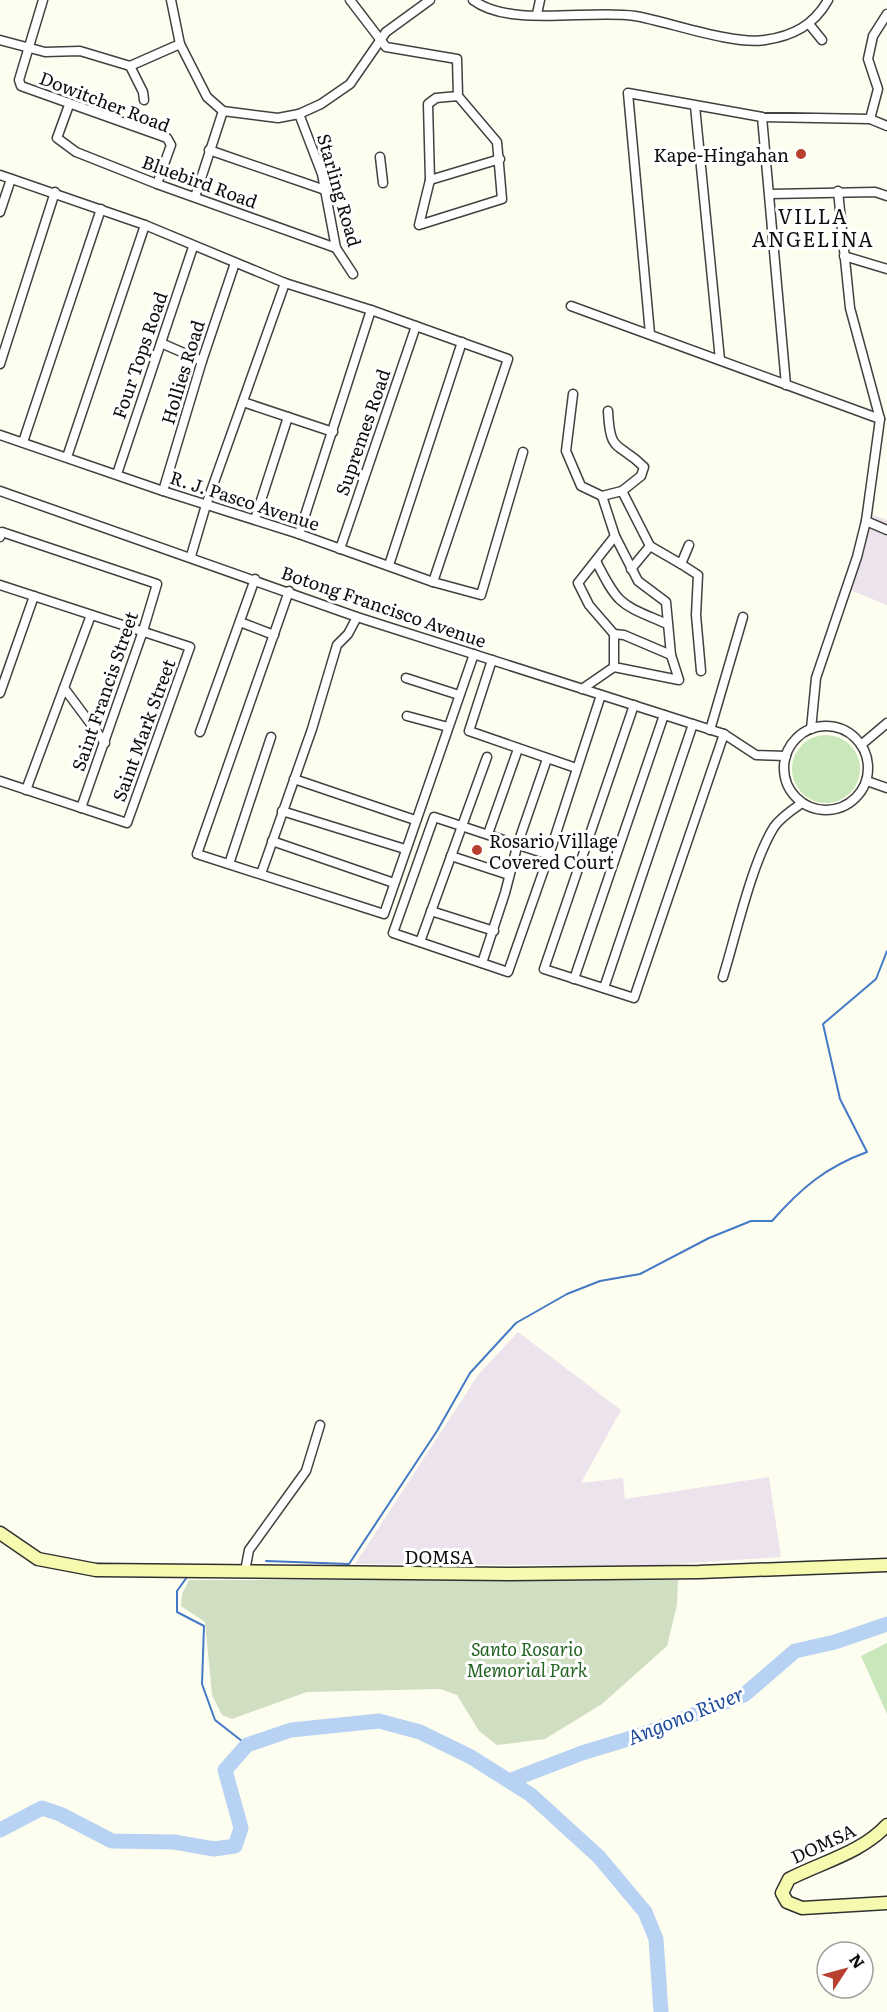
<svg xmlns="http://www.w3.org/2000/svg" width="887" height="2012" font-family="Literata,serif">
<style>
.industrial{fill:#ece3ec}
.green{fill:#cae7bb}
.cemetery{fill:#d0dfc2}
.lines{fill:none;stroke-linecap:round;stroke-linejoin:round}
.stream{stroke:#4379c6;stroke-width:2}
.river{stroke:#b8d2f3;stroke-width:15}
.street-casing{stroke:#414141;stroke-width:11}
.secondary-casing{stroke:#303030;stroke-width:15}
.street{stroke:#fff;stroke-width:8}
.secondary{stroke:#f5faaf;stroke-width:12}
.poi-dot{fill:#b7412e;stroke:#fff;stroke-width:2}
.labels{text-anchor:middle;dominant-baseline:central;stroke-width:6;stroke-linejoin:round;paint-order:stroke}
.street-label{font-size:18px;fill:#0e0e0e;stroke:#fff}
.poi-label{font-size:18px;fill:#0e0e0e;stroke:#fff;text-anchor:end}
.park-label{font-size:18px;font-style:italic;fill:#236322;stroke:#fff}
.neighbourhood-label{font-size:20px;letter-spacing:1.5px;fill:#0e0e0e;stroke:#fff}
.water-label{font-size:20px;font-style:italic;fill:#1e4c99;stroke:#fff}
</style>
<rect width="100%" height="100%" fill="#fefef0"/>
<g class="industrial">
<path d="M873,515L887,520V605L850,590Z"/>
<path d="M518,1332L621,1410L581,1483L623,1478L625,1499L769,1477L781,1557L643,1566L355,1564L478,1375Z"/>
</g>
<g class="green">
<circle cx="826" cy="769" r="34"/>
<path d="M887,1643V1714L861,1656Z"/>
</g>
<path class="cemetery" d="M189,1580H678L677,1605L667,1646L602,1704L545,1739L497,1745L479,1731L457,1695L440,1689L307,1692L232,1719L222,1715L212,1695L205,1622L181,1606L182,1594Z"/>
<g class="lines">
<g class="stream">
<path d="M266,1561L349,1564L437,1431L470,1373L516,1323L567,1294L600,1281L640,1274L709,1238L751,1221H772C801,1188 826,1167 867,1152L840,1099L823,1024L876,979L887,951"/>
<path d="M187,1577L177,1591V1612L204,1626L202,1684L215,1720L247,1745"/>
</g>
<g class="river">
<path d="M509,1781L582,1753L641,1735L744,1695L795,1651L835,1642L887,1624"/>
<path d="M0,1830L42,1808L60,1814L112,1841L174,1842L214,1849L235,1846L241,1828L225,1770L247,1745L291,1730L379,1721L420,1732L471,1757L531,1795L599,1857L645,1912L656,1939L661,2012"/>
</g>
<defs>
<g id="street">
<path d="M43,0L19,80L21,86L167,138L171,145L157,184"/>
<path d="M171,0L180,44L207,97L223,111L278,118L299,114L321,104L350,84L386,32L430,0"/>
<path d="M350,0L386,47L457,59L458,96L497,142L502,199L419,225L430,180L428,104L436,98L458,96"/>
<path d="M473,0C510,28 589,9 635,16C670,22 732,45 765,40C793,36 814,25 828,0"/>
<path d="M537,14L540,0"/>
<path d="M809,24L822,40"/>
<path d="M0,40L45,52L80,51L130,66L180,44"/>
<path d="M130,66L143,92L144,100"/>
<path d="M69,105L57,138L76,152L157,184L336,248"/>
<path d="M695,106L720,360"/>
<path d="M299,114L322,174L336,248L353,274"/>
<path d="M762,117L786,385"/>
<path d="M870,119L878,89L868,59L873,36L887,14"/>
<path d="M209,150L325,190"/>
<path d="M380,157L383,183"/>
<path d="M0,175L145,225L285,283L371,310L508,359L433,582"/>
<path d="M430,180L500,159"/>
<path d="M770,194L875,192L887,196"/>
<path d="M195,197L223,111"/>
<path d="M0,212L11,179"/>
<path d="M844,256L887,269"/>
<path d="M571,306L880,419"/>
<path d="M650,334L628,93L762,117L870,119L887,126"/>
<path d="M161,343L202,361"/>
<path d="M0,364L55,192"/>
<path d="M573,394L566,451L581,486L602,496L622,491L650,546L681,564L689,545"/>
<path d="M243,402L333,432"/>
<path d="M608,411C610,455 618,441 644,467L641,476L622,491"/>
<path d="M0,435L163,491L299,534L433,582L481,595L523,452"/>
<path d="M23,442L101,209"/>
<path d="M67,457L145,225"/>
<path d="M117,474L193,247"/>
<path d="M0,491L357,617L724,734L756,755L786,756"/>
<path d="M163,491L202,361L235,263"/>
<path d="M255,519L288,417"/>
<path d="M866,521L887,530"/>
<path d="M299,534L371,310"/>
<path d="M0,537L2,532L157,584L143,631L81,808"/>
<path d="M340,549L416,326"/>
<path d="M191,556L206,505L285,283"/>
<path d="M596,561C619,607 621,604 667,624"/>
<path d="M681,564L698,575L696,615L701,671"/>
<path d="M389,565L462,342"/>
<path d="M631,569L650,546"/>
<path d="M0,585L190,647L127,823L0,781"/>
<path d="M289,591L197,854L384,914L474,654"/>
<path d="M240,622L274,635"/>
<path d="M614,634L624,635L671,655"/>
<path d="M492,660L469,731L576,768"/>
<path d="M614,667L679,680L671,655L666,602L638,581L615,536"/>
<path d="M406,678L459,695"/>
<path d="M64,688L105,743"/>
<path d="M582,689L614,667V634L589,605L578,583L615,536L602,496"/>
<path d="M0,693L34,596"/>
<path d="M634,705L544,969L634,998L724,734"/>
<path d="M407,716L448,727"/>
<circle cx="826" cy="768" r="42"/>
<path d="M811,729L816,678L857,557L866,521L880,419L850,308L838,191"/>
<path d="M710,730L743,617"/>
<path d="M200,732L255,579"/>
<path d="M861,745L887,723"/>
<path d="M294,779L415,820"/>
<path d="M867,781L887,788"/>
<path d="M26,790L91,615"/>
<path d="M282,811L405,849"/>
<path d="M488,834L518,749"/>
<path d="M272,841L394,883"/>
<path d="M549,855L434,817L393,933L508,972L549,855L601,695"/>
<path d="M451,856L509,875"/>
<path d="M229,864L271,737"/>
<path d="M261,874L312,729L337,645L348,634L357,617"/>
<path d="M431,911L494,931"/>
<path d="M420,942L487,757"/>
<path d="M482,963L505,893L518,843L547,759"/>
<path d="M723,977C736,935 752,862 774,827C781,817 792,810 802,803"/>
<path d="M574,979L664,715"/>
<path d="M604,988L693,724"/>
<path d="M245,1571L249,1550L306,1471L320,1425"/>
</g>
<g id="secondary">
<path d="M0,1533L38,1559L96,1570L510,1574L699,1572L887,1565"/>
<path d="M887,1825C861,1853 822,1862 789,1879L782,1893L787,1902L802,1908L887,1903"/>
</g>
</defs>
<use href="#street" class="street-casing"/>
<use href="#secondary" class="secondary-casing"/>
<use href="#street" class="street"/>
<use href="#secondary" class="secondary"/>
</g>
<g class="poi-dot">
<circle cx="801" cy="154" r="6"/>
<circle cx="477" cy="850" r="6"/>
</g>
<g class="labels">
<g class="street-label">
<text transform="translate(105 101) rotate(21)">Dowitcher Road</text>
<text transform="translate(200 181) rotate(20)">Bluebird Road</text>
<text transform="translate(340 190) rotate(74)">Starling Road</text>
<text transform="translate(139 355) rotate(-71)">Four Tops Road</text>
<text transform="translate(182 372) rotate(-73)">Hollies Road</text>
<text transform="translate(362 432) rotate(-71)">Supremes Road</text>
<text transform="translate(245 500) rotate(18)">R. J. Pasco Avenue</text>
<text transform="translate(384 606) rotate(19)">Botong Francisco Avenue</text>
<text transform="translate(104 691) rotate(-71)">Saint Francis Street</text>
<text transform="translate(143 730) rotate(-70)">Saint Mark Street</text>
<text x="439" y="1556">DOMSA</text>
<text transform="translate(823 1843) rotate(-25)">DOMSA</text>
</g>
<g class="poi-label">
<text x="789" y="154">Kape-Hingahan</text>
<text x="489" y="840" text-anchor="start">Rosario Village<tspan x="489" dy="21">Covered Court</tspan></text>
</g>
<g class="park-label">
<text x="527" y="1648">Santo Rosario<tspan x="527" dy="21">Memorial Park</tspan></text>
</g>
<g class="neighbourhood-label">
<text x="813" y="215">VILLA<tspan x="813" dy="23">ANGELINA</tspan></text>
</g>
<g class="water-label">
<text transform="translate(685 1714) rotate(-22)">Angono River</text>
</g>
</g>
<g transform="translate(845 1970) rotate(54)"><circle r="28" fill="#ffffff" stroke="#9f9f9f" stroke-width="1.5"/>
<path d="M0-4.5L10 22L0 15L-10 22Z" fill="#b7412e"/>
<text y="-9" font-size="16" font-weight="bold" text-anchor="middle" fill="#0e0e0e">N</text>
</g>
</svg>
